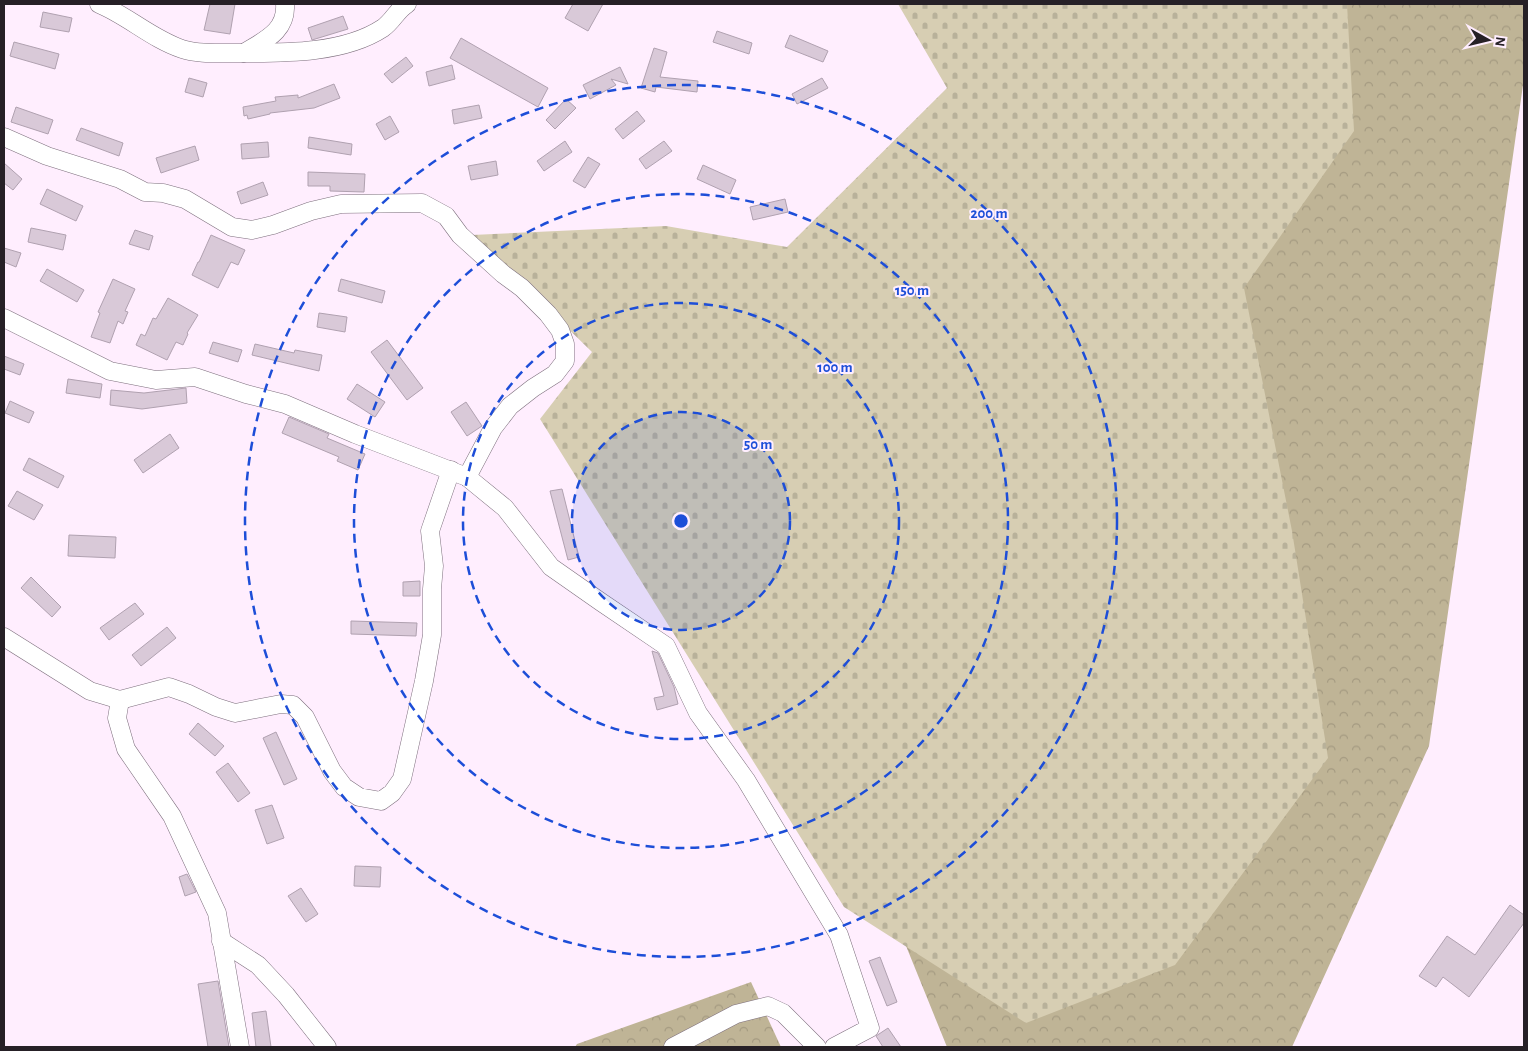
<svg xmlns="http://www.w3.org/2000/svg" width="1528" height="1051" font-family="'Alegreya Sans',sans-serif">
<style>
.forest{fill:url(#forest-crowns)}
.cemetery{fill:url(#cemetery-stones)}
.building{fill:#d9c9d8;stroke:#b0a1b0}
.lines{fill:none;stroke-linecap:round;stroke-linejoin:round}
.minor-casing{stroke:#7d6f7d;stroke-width:19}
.minor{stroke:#fff;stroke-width:18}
.ring{fill:none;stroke:#1d4ed8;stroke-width:2.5;stroke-dasharray:9 6}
.centre{fill:#1d4ed8;stroke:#ffeefe;stroke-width:2.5}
.ring-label{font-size:15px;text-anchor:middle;font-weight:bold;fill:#1d4ed8;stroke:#ffeefe;stroke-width:4;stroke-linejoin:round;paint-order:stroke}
</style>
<defs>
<pattern id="forest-crowns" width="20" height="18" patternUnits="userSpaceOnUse" patternTransform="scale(1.25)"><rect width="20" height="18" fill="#bfb496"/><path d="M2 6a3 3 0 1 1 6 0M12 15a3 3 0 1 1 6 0" fill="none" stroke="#a49a81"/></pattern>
<pattern id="cemetery-stones" width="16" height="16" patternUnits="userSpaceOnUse" patternTransform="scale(1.25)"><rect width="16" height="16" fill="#d7ceb3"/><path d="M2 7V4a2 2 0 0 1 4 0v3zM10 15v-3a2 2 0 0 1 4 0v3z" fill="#b8b19a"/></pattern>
</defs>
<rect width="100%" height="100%" fill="#ffeefe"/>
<g class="forest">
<path d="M935,4H1524V78L1429,746L1292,1047H947L870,857L969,93Z"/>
<path d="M751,982L781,1047H575L577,1044Z"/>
</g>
<path class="cemetery" d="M898,4H1347L1354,131L1244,288L1292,531L1328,758L1175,965L1026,1023L844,907L540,419L592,352L472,235L666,226L787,247L947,88Z"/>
<g class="building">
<path d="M210,4H235L230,34L204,30Z"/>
<path d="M573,4H603L588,31L565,18Z"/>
<path d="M43,12L72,18L69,32L40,27Z"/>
<path d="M343,16L348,29L312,40L308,28Z"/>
<path d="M717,31L752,43L749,54L713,42Z"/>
<path d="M790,35L828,51L823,62L785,47Z"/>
<path d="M461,38L548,88L538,107L450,58Z"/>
<path d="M14,42L59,54L55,69L10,56Z"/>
<path d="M654,48L667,52L660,77L698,81L697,92L656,87L655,92L641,88Z"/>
<path d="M406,57L413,66L392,83L384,74Z"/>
<path d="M452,65L455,79L429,86L426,72Z"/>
<path d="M620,67L628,84L611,79L616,85L590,99L583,85Z"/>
<path d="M189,78L207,83L203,97L185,92Z"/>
<path d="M822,78L828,88L797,104L792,94Z"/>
<path d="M334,84L340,98L314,108L270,113V114L248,119L247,115L244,116L243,107L276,101L275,97L298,95V98Z"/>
<path d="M566,99L576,108L555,129L546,120Z"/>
<path d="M479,105L482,118L454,124L452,110Z"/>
<path d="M16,107L53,120L48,134L11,122Z"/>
<path d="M637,111L645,121L623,139L615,129Z"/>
<path d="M390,116L399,132L385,140L376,124Z"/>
<path d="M81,128L123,143L119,156L76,140Z"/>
<path d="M309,137L352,144L351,155L308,148Z"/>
<path d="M565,141L572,152L544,171L537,161Z"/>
<path d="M664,141L672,151L646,169L639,159Z"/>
<path d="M268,142L269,157L242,159L241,144Z"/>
<path d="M195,146L199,160L161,173L156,158Z"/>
<path d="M588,157L600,164L585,188L573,181Z"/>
<path d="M496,161L498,175L471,180L468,166Z"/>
<path d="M4,163L22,179L13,190L4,183Z"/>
<path d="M703,165L736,180L730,194L697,179Z"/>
<path d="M308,172L365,174L364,192L330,191V186H308Z"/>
<path d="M263,182L268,195L241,204L237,192Z"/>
<path d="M47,189L83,206L76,221L40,204Z"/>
<path d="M785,199L788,212L753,220L750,207Z"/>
<path d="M31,228L66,235L63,250L28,242Z"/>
<path d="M135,230L153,236L149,250L129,244Z"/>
<path d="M211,235L245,250L238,265L231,262L218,288L192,275L198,262H199Z"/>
<path d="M4,248L21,253L16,267L4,262Z"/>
<path d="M47,269L84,290L77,302L40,281Z"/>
<path d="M113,279L135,289L125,311L128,312L123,324L118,321L110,343L91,337L100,313L98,312Z"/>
<path d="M341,279L385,291L382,303L338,291Z"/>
<path d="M168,298L198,315L187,333L188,334L183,345L176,342L167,360L136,345L141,334L145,336L153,318L156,319Z"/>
<path d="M319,313L347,317L345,332L317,327Z"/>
<path d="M387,340L423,388L407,400L371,352Z"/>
<path d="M213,342L242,350L238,362L209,353Z"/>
<path d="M255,344L294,353L295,350L322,355L319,371L252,355Z"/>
<path d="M4,356L24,364L20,375L4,369Z"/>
<path d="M68,379L102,384L100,398L66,393Z"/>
<path d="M357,384L385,402L375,417L347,399Z"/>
<path d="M186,388L187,403L142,409L110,405L111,390L144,393Z"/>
<path d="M10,401L34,412L29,423L5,413Z"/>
<path d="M466,402L482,426L467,436L451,412Z"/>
<path d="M289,417L329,434L327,438L365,454L358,470L337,461L339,457L282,433Z"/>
<path d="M170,434L179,448L143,473L134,460Z"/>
<path d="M29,458L64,476L58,488L23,470Z"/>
<path d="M562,489L579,557L568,560L550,491Z"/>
<path d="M17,491L43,505L34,520L8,506Z"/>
<path d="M69,535L116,537L115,558L68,556Z"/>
<path d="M31,577L61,607L52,617L21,588Z"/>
<path d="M420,581V596H403V582Z"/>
<path d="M135,603L144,614L109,640L100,628Z"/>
<path d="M351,621L417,623L416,636L351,634Z"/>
<path d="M167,627L176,638L141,666L132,655Z"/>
<path d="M652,651L658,653L674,687L678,704L657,710L654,698L664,696Z"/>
<path d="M198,723L224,746L215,756L189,734Z"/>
<path d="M276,732L297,779L284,785L263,738Z"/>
<path d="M228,763L250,793L238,802L216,772Z"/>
<path d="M272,805L284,838L267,844L255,810Z"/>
<path d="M355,866L381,867L380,887L354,886Z"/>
<path d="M187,874L196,892L185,896L179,877Z"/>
<path d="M301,888L318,914L306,922L288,896Z"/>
<path d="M1510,905L1524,915V923L1469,997L1443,977L1436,987L1419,976L1447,936L1475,955Z"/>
<path d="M880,957L897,1002L887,1006L869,961Z"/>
<path d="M218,981L229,1047H208L198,984Z"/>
<path d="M266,1011L271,1047H256L252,1013Z"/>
<path d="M888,1028L901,1047H883L876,1036Z"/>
</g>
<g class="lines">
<defs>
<g id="minor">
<path d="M99,4C128,16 152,39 182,49C197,54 215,53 231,53C279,53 342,55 383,28C393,21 397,10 407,4"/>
<path d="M244,53C265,40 287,31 285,4"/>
<path d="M4,137L47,156L120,179L145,192L163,193L185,199L232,227L252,230L273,225L311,211L341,204L422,203L446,216L460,235L503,274L522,288L548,314L560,330L565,344V361L555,374L533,388L510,406L493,428L467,477"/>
<path d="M4,318L110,371L156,380L195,377L246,394L285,404L355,434L467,477L505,508L551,567L601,602L666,646L698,713L746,780L839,935L870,1028L834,1047"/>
<path d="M4,637L90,691L120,700L117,718L126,749L172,816L217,913L240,1047"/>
<path d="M120,700L169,687L189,694L216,707L235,713L281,704L293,705L305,717L332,771L344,787L359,797L381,801L392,793L402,779L424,681L432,635V589L434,566L430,531L451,470"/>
<path d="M221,941L258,965L286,995L327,1047"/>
<path d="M673,1047L736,1014L768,1006L783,1013L817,1047"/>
</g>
</defs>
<use href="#minor" class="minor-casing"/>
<use href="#minor" class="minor"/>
</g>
<circle cx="681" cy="521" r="109" fill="#1d4ed8" fill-opacity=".12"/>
<g class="ring">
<circle cx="681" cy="521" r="109"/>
<circle cx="681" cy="521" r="218"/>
<circle cx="681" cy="521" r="327"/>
<circle cx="681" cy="521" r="436"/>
</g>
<circle cx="681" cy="521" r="8" class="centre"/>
<g class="ring-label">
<text x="989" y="218">200 m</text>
<text x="912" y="295">150 m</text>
<text x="835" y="372">100 m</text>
<text x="758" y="449">50 m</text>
</g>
<rect width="1528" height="1051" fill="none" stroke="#262026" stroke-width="10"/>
<g transform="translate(1488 40) rotate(98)" stroke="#ffeefe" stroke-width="4" paint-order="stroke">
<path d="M0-4L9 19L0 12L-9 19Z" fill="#262026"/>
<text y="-8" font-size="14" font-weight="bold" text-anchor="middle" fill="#262026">N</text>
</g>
</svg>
